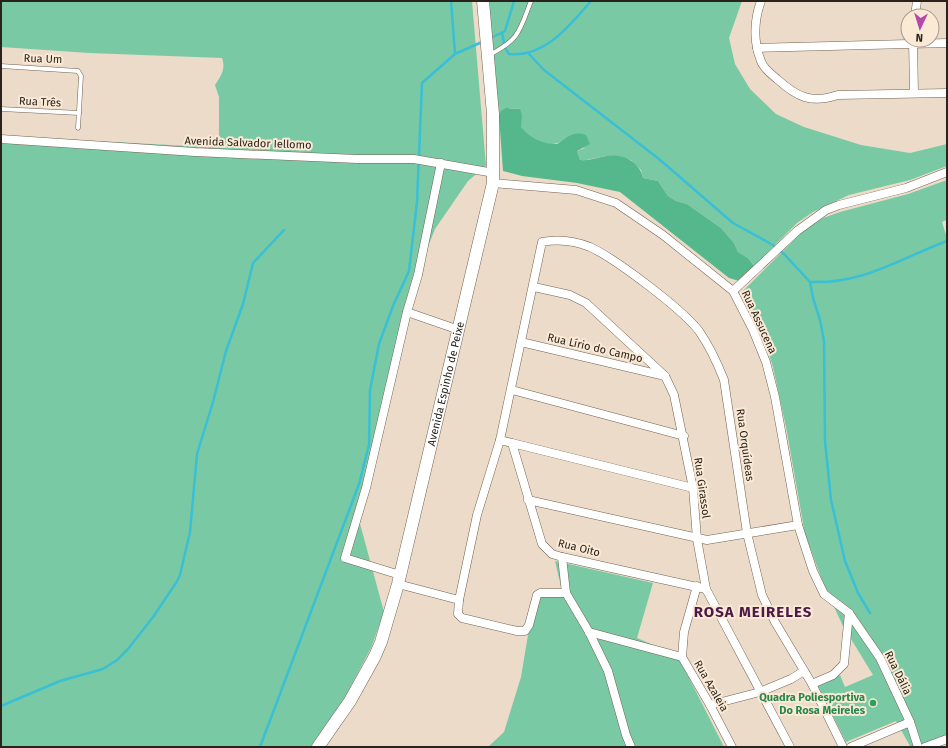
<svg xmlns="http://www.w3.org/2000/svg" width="948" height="748" font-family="'Fira Sans',sans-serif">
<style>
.green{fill:#79caa4}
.forest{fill:#54b88c}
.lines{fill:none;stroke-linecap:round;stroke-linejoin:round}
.stream{stroke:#3abfd5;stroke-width:2.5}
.lane-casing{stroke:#726352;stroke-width:5}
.street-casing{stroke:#726352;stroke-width:9}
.secondary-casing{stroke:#726352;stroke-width:13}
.lane{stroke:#fff;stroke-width:4}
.street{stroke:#fff;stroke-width:8}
.secondary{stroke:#fff;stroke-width:12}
.leisure-dot{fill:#2e9e5b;stroke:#fae9d5;stroke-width:1.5}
.labels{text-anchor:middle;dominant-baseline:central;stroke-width:4;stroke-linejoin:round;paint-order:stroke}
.street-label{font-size:11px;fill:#29231c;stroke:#fae9d5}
.leisure-label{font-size:11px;font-weight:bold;fill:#27864d;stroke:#fae9d5;text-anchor:end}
.district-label{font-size:15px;font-weight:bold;letter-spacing:1px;fill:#4d1947;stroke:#fae9d5}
</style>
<rect width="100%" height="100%" fill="#ecdbc8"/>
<g class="green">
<path d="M1,1H472L486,166L468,181L435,229L420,267L359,520L384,612L371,648L342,703L311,747H1V136L227,148L219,135V97L215,85C221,76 226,69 222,58L89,53L1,47Z"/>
<path d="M489,1H742L729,38L735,64L750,89L776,114L804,127L861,145L910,153L947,144V166L910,180L849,195L813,212L797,223L754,266L748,258L738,252L734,243L721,228L687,204L676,201L668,196L658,181L643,178L641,170L631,160L606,156L586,160H580L577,151L585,148L564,140C548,150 531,139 520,127V109C511,108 503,106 499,116Z"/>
<path d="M947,180V220L942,222L947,238V735L916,746H910L896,721L846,742L818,686L840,675L845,687L873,675L843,626L825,588L805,534L786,427L773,367L758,320L743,291L804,230L823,218L840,212L908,194Z"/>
<path d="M555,561L653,583L637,638L669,652L679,658L724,747H488L504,732L521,677L535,593L562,591Z"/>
</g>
<path class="forest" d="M506,108L520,109L522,115L521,127C530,138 542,144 557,144C567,138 573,130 586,135L590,144L577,151L580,160C590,161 598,157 607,156C623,153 640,162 643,178L658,181L668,196L676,201L687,204L721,228L734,243L738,252L748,258L754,266L739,281L729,278L620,192L577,183L522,176L503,171L499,116L501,111Z"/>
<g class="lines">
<g class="stream">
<path d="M451,1L455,54"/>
<path d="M502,33L505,48L509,54C545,58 570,25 591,1"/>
<path d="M491,38L505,31L514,1"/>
<path d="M529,54L544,70L659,159L733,223L773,245L784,254L810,282L813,298L820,320L824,341L825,441L831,500L845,561L858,593L870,613"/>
<path d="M810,282C864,284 899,259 947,241"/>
<path d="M1,706L60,681L103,669L117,660L128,649L153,617L176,583L180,575L190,532L197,454L213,402L226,351L243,304L253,263L284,230"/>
<path d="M260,747L359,484L369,445L370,390L379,344L393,306L409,271L417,202L422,83L455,54L482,42"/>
</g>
<defs>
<g id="lane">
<path d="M489,55C520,39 519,32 531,1"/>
<path d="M1,66L78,71L81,76L78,128"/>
<path d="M1,109L79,113"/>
</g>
<g id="street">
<path d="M761,1C754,20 753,42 761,61C763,68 771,74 777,79C797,97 811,104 838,95L947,93"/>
<path d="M915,16L917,1"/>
<path d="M913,40L914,93"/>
<path d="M757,48L947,43"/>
<path d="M1,139L195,152L357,159H414L494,173"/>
<path d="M493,183L576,190L616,203L663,235L733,291L753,330L766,362L775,397L798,525L813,571L824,594L849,613L880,658L910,722L918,747"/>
<path d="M534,287L570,295L586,303L665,376L674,395L693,488L697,539L706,589L790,747"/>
<path d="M733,291L797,231L826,210L839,205L906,188L947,172"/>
<path d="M407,312L459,330"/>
<path d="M521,342L665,376"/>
<path d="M512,390L684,436"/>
<path d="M500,440L477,515L459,600L458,614L462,618L517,631H525L529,625L537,595L540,593H566"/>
<path d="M512,443L693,488"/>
<path d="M528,500L707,540L798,525"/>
<path d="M562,557L566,593L589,632L608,671L626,735L631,747"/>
<path d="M400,575L345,558L366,488L407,312L418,275L441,163"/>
<path d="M398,584L459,600"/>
<path d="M697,586L684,632L682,657L710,705L732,747"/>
<path d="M706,589L562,557L552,554L542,544L512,443L500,440L542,242C558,239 575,241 590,247C616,259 682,309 699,331C710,347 717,362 724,380L747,533L762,595L775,622L812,684L843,747"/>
<path d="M589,632L682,657"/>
<path d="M812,684L833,675L844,664L849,613"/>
<path d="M710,705L760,692L791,679L804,671"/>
<path d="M851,747L910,722"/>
<path d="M925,747L947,739"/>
</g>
<g id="secondary">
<path id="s1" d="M318,747L350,701L375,656L381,642L398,584L493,183V114L483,1"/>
</g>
</defs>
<use href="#lane" class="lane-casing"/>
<use href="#street" class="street-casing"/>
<use href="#secondary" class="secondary-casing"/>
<use href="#lane" class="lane"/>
<use href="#street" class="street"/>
<use href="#secondary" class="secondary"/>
</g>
<circle class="leisure-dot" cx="873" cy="703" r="4"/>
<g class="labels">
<g class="street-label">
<text transform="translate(43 59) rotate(2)">Rua Um</text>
<text transform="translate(40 102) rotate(3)">Rua Três</text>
<text transform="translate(248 143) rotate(2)">Avenida Salvador Iellomo</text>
<text transform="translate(759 322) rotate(65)">Rua Assucena</text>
<text transform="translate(595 348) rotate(13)">Rua Lírio do Campo</text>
<text stroke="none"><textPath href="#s1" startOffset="389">Avenida Espinho de Peixe</textPath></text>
<text transform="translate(745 445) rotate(82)">Rua Orquídeas</text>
<text transform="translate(702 488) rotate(82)">Rua Girassol</text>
<text transform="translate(579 548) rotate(14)">Rua Oito</text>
<text transform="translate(898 673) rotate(64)">Rua Dália</text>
<text transform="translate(711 686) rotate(60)">Rua Azaleia</text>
</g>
<g class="leisure-label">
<text x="865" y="697">Quadra Poliesportiva<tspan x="865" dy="13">Do Rosa Meireles</tspan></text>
</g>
<g class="district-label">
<text x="753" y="612">ROSA MEIRELES</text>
</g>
</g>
<rect width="948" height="748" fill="none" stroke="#29231c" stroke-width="4"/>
<g transform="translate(920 28) rotate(184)"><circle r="19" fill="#fae9d5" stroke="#a69a8b"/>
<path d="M0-3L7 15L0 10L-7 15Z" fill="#b549a9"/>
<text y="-6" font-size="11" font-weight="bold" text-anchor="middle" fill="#29231c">N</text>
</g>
</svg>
